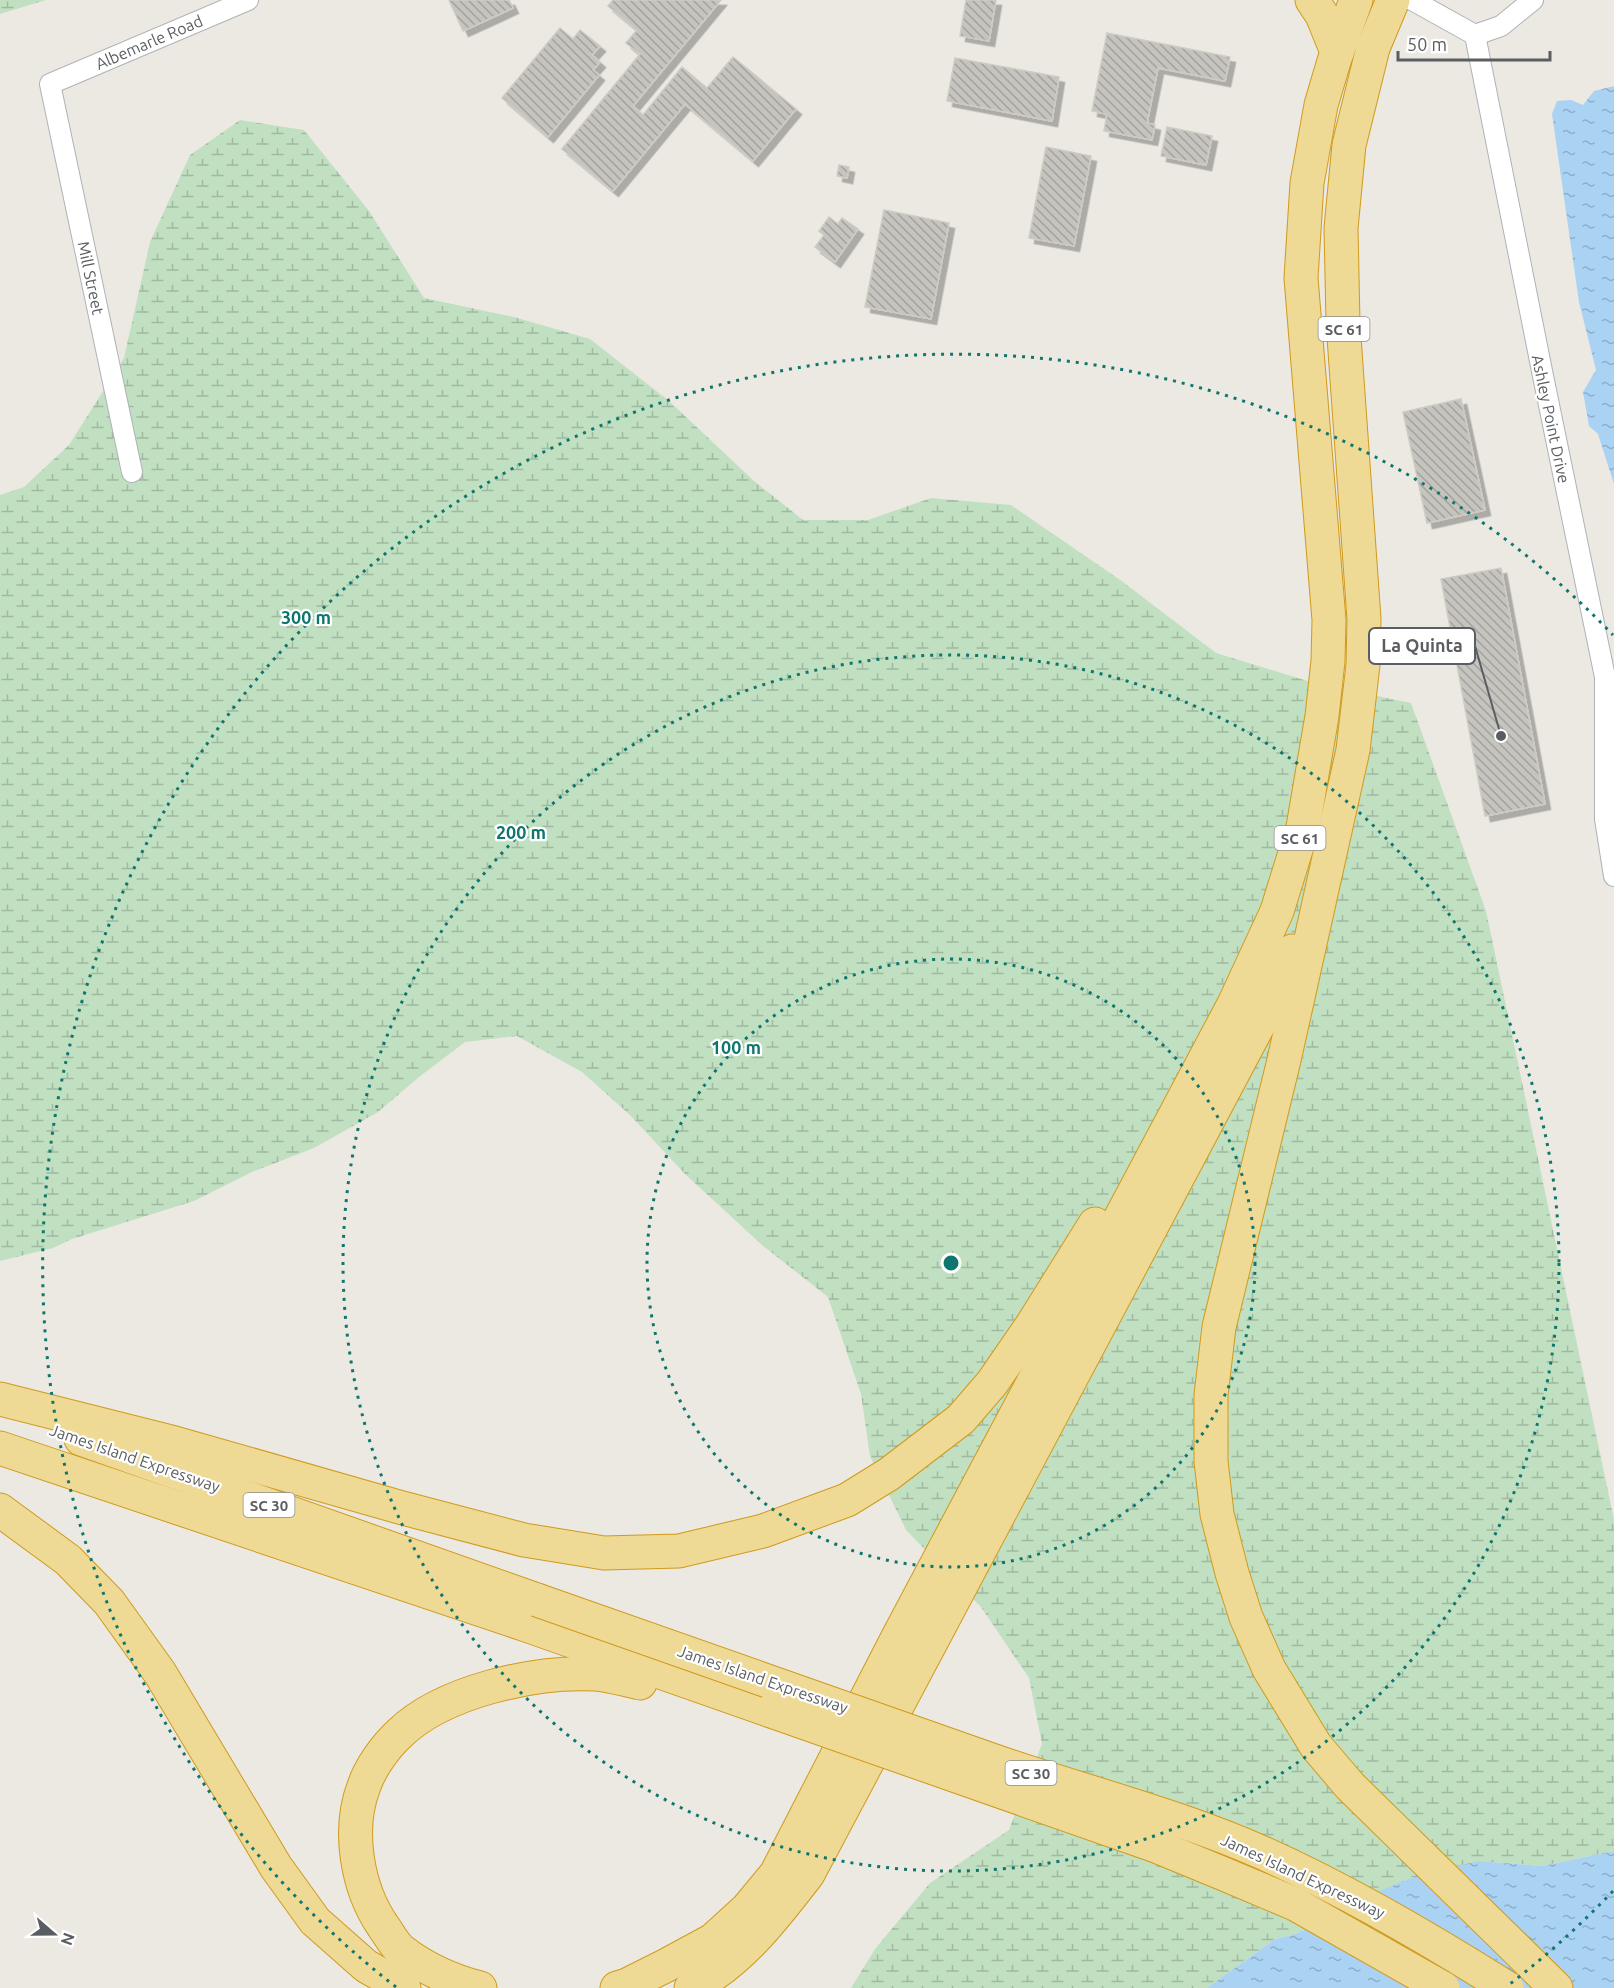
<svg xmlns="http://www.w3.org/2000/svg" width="1614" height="1988" font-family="Ubuntu,sans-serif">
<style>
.wetland{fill:url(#wetland-marsh)}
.water{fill:url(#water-ripples)}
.building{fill:url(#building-back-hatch);stroke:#cfcbc1;stroke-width:1.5;filter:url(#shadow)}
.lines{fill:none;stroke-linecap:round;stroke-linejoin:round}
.minor-casing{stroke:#afb2b6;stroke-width:22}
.motorway-casing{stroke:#d09a1d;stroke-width:35}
.minor{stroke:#fff;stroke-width:20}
.motorway{stroke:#eed995;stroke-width:33}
.motorway-bridge-casing{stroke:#d09a1d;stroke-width:35;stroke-linecap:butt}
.motorway-bridge{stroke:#eed995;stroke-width:33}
.ring{fill:none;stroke:#0f766e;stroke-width:3;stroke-dasharray:3 6}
.labels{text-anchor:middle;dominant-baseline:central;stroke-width:4.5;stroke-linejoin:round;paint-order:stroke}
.shield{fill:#fff;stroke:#8c8e90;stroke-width:1.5}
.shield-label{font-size:15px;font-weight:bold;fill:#5a5d61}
.street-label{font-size:16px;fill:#5a5d61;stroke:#fff}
.centre{fill:#0f766e;stroke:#fff;stroke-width:3}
.ring-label{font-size:18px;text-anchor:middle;font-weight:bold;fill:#0f766e;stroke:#fff;stroke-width:4.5;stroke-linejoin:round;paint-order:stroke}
.leader{fill:none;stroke:#5a5d61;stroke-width:2}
.callout-dot{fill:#5a5d61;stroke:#fff;stroke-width:2}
.callout{fill:#fff;stroke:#5a5d61;stroke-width:2}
.callout-label{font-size:18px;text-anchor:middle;font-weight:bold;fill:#5a5d61}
</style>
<defs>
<pattern id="wetland-marsh" width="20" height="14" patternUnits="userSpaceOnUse" patternTransform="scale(1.5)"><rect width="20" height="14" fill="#c1e0c1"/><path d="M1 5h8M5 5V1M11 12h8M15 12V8" fill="none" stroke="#a0b9a0"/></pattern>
<pattern id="water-ripples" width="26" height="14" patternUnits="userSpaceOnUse" patternTransform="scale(1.5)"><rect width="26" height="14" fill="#aad2f3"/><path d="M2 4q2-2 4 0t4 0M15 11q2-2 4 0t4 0" fill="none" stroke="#8daec8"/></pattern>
<pattern id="building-back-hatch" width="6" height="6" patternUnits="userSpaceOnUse" patternTransform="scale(1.5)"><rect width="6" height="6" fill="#c6c4be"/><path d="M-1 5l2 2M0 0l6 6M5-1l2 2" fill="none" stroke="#a4a29e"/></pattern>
<filter id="shadow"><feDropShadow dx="5.5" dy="5.5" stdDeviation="0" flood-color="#0004"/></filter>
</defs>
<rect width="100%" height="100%" fill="#ebe9e2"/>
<g class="wetland">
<path d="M0,0H46L0,14Z"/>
<path d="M240,120L304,130L369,211L424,298L514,317L590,339L669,401L754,481L803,520H868L931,498L1011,505L1123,582L1216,653L1314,683L1411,703L1486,911L1614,1520V1851L1542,1866L1479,1861L1292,1935L1275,1939L1207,1988H851L875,1949L930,1883L1009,1830L1042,1744L1029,1678L981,1607L906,1530L870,1456L861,1394L828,1297L762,1245L685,1174L630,1115L582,1072L517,1036L465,1042L419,1077L378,1112L314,1148L252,1172L194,1201L72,1239L53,1248L0,1261V495L24,487L69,445L124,358L150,242L190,155Z"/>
</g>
<g class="water">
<path d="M1614,86V484L1598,434L1589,426L1583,392L1596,370L1579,302L1552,114L1557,101L1571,100L1583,105L1594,91Z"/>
<path d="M1614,1851V1988H1207L1275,1939L1292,1935L1322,1923L1370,1895L1421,1874L1479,1861L1542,1866Z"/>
</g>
<g class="building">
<path d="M449,0H509L513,8L463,31Z"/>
<path d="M613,0H721L633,106L643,115L682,67L707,88L733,57L796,109L753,161L685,104L613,191L562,149L640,54L626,43L637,30L608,6Z"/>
<path d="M966,0H996L989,41L960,36Z"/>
<path d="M560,28L573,39L580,30L600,46L592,55L600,62L593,70L599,75L548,137L502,98Z"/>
<path d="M1107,33L1230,57L1225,81L1158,68L1147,123L1155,125L1152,140L1104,131L1107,114L1092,111Z"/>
<path d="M955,58L1059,77L1052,121L947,101Z"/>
<path d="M1167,127L1212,136L1206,165L1161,156Z"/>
<path d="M1046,147L1091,156L1074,246L1029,238Z"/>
<path d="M839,165L849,167L847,178L837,176Z"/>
<path d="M884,210L949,223L931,319L865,307Z"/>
<path d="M829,217L838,224L842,218L858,229L835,262L815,247L824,235L819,231Z"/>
<path d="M1461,399L1485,510L1427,523L1403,412Z"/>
<path d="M1501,568L1545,804L1485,816L1441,579Z"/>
</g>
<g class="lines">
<defs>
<g id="minor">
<path d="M1412,0L1475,35L1543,376L1605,677V819L1614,876"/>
<path d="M1475,35L1501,26L1533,0"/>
<path d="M132,472L50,84L248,0"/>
</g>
<g id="motorway">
<path d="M1312,0L1322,15L1337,52"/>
<path d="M1393,0L1373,48L1349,145L1341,228L1343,323L1364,619L1363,665L1353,750L1284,1060L1219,1327L1211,1395V1461L1217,1514L1232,1573L1246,1617L1269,1669L1316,1746L1350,1786L1556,1988"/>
<path d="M0,1399L175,1443L399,1507L524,1540L604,1553L679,1551L763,1531L847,1500L889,1474L961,1419L992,1383L1032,1325L1095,1224"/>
<path d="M81,1439L537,1600"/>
<path d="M0,1448L526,1625L771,1711"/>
<path d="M0,1510L68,1560L109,1602L160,1673L276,1867L315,1921L366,1966L404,1988"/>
<path d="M480,1988C453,1981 424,1968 402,1951C394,1945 389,1934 383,1926C357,1888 347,1830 364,1786C370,1768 385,1747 399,1734C443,1691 535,1671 595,1674C610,1675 626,1680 640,1683"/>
<path d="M617,1988L627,1985L665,1966L713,1940L747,1909L776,1874L898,1637L1234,1004L1277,911L1303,827L1322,716L1328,661L1329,620L1301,278L1307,183L1321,105L1334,61L1356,0"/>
<path d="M691,1988C740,1963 775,1917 808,1874L1267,1009L1292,951"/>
</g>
</defs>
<use href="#minor" class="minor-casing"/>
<use href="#motorway" class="motorway-casing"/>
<use href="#minor" class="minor"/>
<use href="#motorway" class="motorway"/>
<defs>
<g id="motorway-bridge">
<path d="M537,1600C688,1653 838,1706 989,1759C1080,1791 1175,1814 1263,1853C1348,1891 1428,1938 1507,1988"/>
<path d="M771,1711L1156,1846L1224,1874L1295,1904L1443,1988"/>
</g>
</defs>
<use href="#motorway-bridge" class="motorway-bridge-casing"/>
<use href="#motorway-bridge" class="motorway-bridge"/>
</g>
<g class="ring">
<circle cx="951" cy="1263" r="304"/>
<circle cx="951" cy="1263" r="608"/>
<path d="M1613 1891A912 912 0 0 1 1506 1987M396 1987A912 912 0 1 1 1613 635"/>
</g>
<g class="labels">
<g class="shield">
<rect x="1318.5" y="317" width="51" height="24" rx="4.5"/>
<rect x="1274.5" y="826" width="51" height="24" rx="4.5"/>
<rect x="243.5" y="1493" width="51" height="24" rx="4.5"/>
<rect x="1005.5" y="1761" width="51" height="24" rx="4.5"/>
</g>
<g class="shield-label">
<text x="1344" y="329">SC 61</text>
<text x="1300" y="838">SC 61</text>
<text x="269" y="1505">SC 30</text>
<text x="1031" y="1773">SC 30</text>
</g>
<g class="street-label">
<text transform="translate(149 42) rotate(-23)">Albemarle Road</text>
<text transform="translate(91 278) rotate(78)">Mill Street</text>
<text transform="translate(1551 419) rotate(78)">Ashley Point Drive</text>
<text transform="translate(135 1458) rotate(19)">James Island Expressway</text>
<text transform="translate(763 1679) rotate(19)">James Island Expressway</text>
<text transform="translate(1303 1876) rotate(25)">James Island Expressway</text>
</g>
</g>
<circle cx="951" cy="1263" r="9" class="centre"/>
<g class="ring-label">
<text x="306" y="624">300 m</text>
<text x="521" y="839">200 m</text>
<text x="736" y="1054">100 m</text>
</g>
<path class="leader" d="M1501 736L1475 646"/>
<circle class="callout-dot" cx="1501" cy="736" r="6"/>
<rect class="callout" x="1369" y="628" width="106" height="36" rx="6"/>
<g class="callout-label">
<text x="1422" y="652">La Quinta</text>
</g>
<g transform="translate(54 1934) rotate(110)" stroke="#ffffff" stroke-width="4.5" paint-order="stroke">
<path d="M0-4.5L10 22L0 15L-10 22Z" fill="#5a5d61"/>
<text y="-9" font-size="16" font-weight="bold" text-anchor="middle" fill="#5a5d61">N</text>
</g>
<path d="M1398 51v9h152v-9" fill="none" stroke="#5a5d61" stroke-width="3"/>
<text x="1407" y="51" font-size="18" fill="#5a5d61" stroke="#ffffff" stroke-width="4.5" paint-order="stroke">50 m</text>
</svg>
